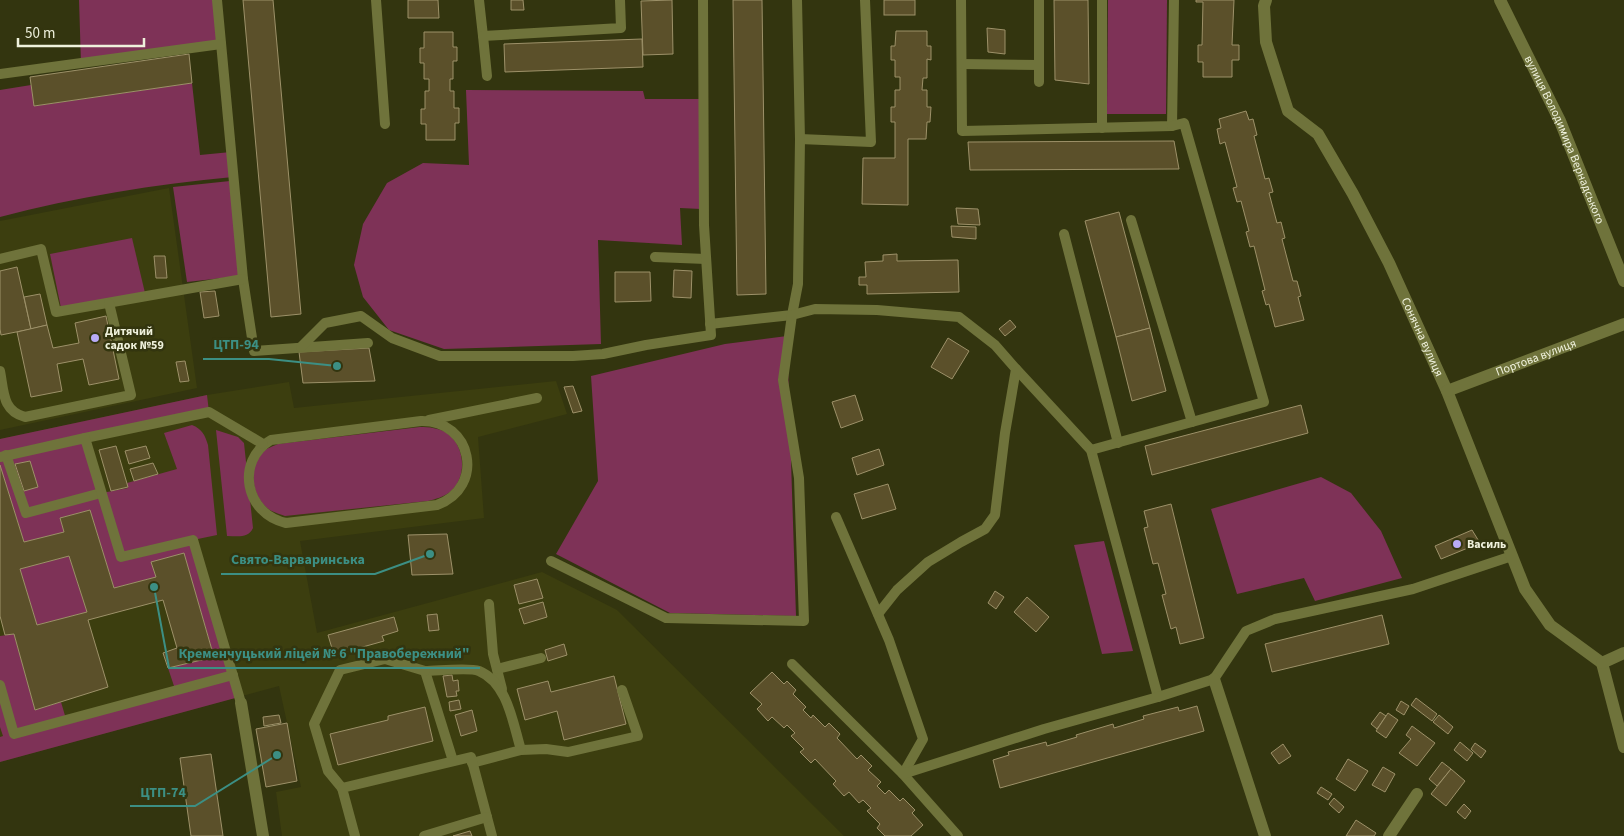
<svg xmlns="http://www.w3.org/2000/svg" width="1624" height="836" font-family="'Source Sans 3',sans-serif">
<style>
.built{fill:#3c3e0f}
.green{fill:#7e3257}
.building{fill:#5b502a;stroke:#9d9169;fill-rule:evenodd}
.lines{fill:none;stroke-linecap:round;stroke-linejoin:round}
.service{stroke:#6f733b;stroke-width:10}
.minor{stroke:#6f733b;stroke-width:12}
.poi-dot{fill:#b9abf7;stroke:#33350f;stroke-width:2}
.labels{text-anchor:middle;dominant-baseline:central;stroke-width:5;stroke-linejoin:round;paint-order:stroke}
.street-label{font-size:12px;fill:#eff1dc;stroke:#33350f}
.poi-label{font-size:12px;font-weight:bold;fill:#eff1dc;stroke:#33350f;text-anchor:start}
.leader{fill:none;stroke:#3c8f84;stroke-width:2}
.callout-dot{fill:#3c8f84;stroke:#33350f;stroke-width:2}
.callout-label{font-size:14px;text-anchor:middle;font-weight:bold;fill:#3c8f84;stroke:#33350f;stroke-width:5;stroke-linejoin:round;paint-order:stroke}
</style>
<rect width="100%" height="100%" fill="#33350f"/>
<g class="built">
<path d="M169,188L197,388L0,430V221Z"/>
<path d="M556,381L567,414L478,437L484,518L300,541L317,633L542,572L617,610L844,836H282L276,792L301,787L279,686L0,762V439L207,395L289,382L294,408Z"/>
</g>
<g class="green">
<path d="M79,0H217L221,44L81,63Z"/>
<path d="M1108,0H1167L1166,114H1107Z"/>
<path d="M192,83L200,155L231,152L233,177C155,184 76,197 0,217V90L31,85L35,106Z"/>
<path d="M466,90L643,91L645,99H699L701,209L680,208L682,245L598,240L601,344L444,349L389,330L363,297L354,265L363,224L387,183L423,163L469,165Z"/>
<path d="M230,181L240,276L187,282L173,187Z"/>
<path d="M132,238L145,293L61,308L50,254Z"/>
<path d="M787,336L796,616L670,613L556,554L598,481L591,376L725,344Z"/>
<path d="M207,395L209,412L85,438L102,493L128,488L127,483L177,469L164,433L192,425C202,429 205,435 208,445L217,535L193,540L239,697L0,762V737L3,736L0,727V636L14,634L35,710L61,702L66,719L175,689L168,668L214,656L184,554L152,562L156,577L114,588L90,510L60,518L64,532L24,542L0,465V439Z"/>
<path d="M420,427C429,427 439,428 447,433C465,446 468,477 450,492C443,497 436,499 428,501L285,516C280,514 272,512 267,508C251,494 248,467 264,451C267,448 274,446 278,444Z"/>
<path d="M216,430L238,437L244,443L253,528C248,539 237,536 227,536Z"/>
<path d="M1321,477L1351,493L1381,531L1402,578L1315,601L1304,578L1237,594L1211,509Z"/>
<path d="M1104,541L1133,651L1102,654L1074,545Z"/>
<path d="M69,556L87,612L37,625L20,569Z"/>
</g>
<g class="building">
<path d="M243,0H273L301,314L271,317Z"/>
<path d="M408,0H438L439,18H408Z"/>
<path d="M511,0H523L524,10H511Z"/>
<path d="M672,0L673,54L643,55L641,1Z"/>
<path d="M733,0H762L766,294L737,295Z"/>
<rect x="884" y="0" width="31" height="15"/>
<path d="M1054,0H1088L1089,84L1055,80Z"/>
<path d="M1196,0H1234L1232,45H1239V60H1232V77H1203V62H1198V45H1202L1203,2H1196Z"/>
<path d="M987,28L1005,30V54L988,52Z"/>
<path d="M896,31H927V46H931V60L927,59V78H923L922,90H927V107H931L930,122H927L926,139H908V205L862,204L863,158H895V122H891V107H895V90H900V77H895V60H891V46H895Z"/>
<path d="M424,32H453V47H457V61H453V79H450V91H454V108H459V123H455V140H426V124H421V109H425V91H429V79H424V63H420V48H424Z"/>
<path d="M642,39L643,67L505,72L504,44Z"/>
<path d="M189,54L192,83L34,106L30,77Z"/>
<path d="M1246,111L1249,120L1253,119L1257,135L1254,136L1265,179L1269,178L1273,192L1269,193L1277,223L1281,222L1285,238L1282,239L1293,281H1297L1301,296L1298,297L1304,320L1275,327L1269,304L1266,305L1262,291L1265,290L1254,246L1250,247L1246,232L1249,231L1241,201L1237,202L1233,188L1237,187L1225,142L1220,144L1217,129L1221,128L1219,119Z"/>
<path d="M1174,141L1179,169L970,170L968,142Z"/>
<path d="M956,208L978,209L980,225L958,224Z"/>
<path d="M1119,212L1150,328L1116,337L1085,221Z"/>
<path d="M951,226L976,227V239L952,237Z"/>
<path d="M897,254V261L958,260L959,292L867,294V285H859V277H866L865,262L883,261V255Z"/>
<path d="M154,256H165L167,278H156Z"/>
<path d="M17,267L31,329L1,335L0,329V271Z"/>
<path d="M674,270L692,271L691,298L673,297Z"/>
<path d="M615,272H650L651,301L615,302Z"/>
<path d="M215,291L219,316L204,318L200,292Z"/>
<path d="M40,294L47,325L31,329L24,297Z"/>
<path d="M106,316L119,379L89,385L83,359L57,364L62,391L31,397L17,332L47,325L53,348L79,343L75,323Z"/>
<path d="M1010,320L1016,327L1005,336L999,329Z"/>
<path d="M1150,328L1166,391L1132,401L1116,337Z"/>
<path d="M948,338L969,351L952,379L931,367Z"/>
<path d="M369,348L375,381L303,383L299,352Z"/>
<path d="M185,361L189,381L180,382L176,362Z"/>
<path d="M573,386L582,411L573,413L564,387Z"/>
<path d="M855,395L863,420L841,428L832,402Z"/>
<path d="M1301,405L1308,433L1152,475L1145,446Z"/>
<path d="M116,446L128,487L111,491L99,450Z"/>
<path d="M146,446L150,458L129,464L125,451Z"/>
<path d="M879,449L884,465L857,475L852,458Z"/>
<path d="M30,461L38,487L24,491L15,464Z"/>
<path d="M153,463L158,474L134,481L130,469Z"/>
<path d="M0,465L24,542L64,532L60,518L90,510L114,588L156,577L151,562L184,553L214,657L168,668L163,653L177,648L163,600L88,620L108,687L35,710L14,634L5,635L0,616ZM69,556L87,612L37,625L20,569Z"/>
<path d="M888,484L896,509L862,519L854,494Z"/>
<path d="M1171,504L1204,638L1180,644L1176,627L1171,629L1162,595L1166,594L1158,563L1153,564L1144,528L1148,527L1144,511Z"/>
<path d="M1472,530L1480,543L1441,559L1435,546Z"/>
<path d="M447,534L453,574L412,575L408,535Z"/>
<path d="M537,579L543,598L519,604L514,585Z"/>
<path d="M995,591L1004,597L996,609L988,603Z"/>
<path d="M1027,597L1049,617L1036,632L1014,612Z"/>
<path d="M543,602L547,617L524,624L519,609Z"/>
<path d="M437,614L439,630L429,631L427,615Z"/>
<path d="M1382,615L1389,644L1272,672L1265,644Z"/>
<path d="M394,617L398,631L382,636L384,641L334,655L328,635Z"/>
<path d="M564,644L567,655L548,661L545,650Z"/>
<path d="M772,672L784,684L787,681L796,690L793,694L806,707L803,710L811,718L813,715L825,727L829,723L840,734L837,738L857,759L861,755L872,766L868,770L881,782L877,786L885,794L889,790L900,801L903,798L915,810L912,813L923,825L911,836H885L877,828L880,824L867,811L871,808L863,800L859,803L849,792L844,796L833,784L836,781L815,759L811,763L800,752L804,749L791,736L795,733L787,725L784,728L772,717L768,721L757,709L762,704L750,693Z"/>
<path d="M452,675L453,681L458,680L459,691H456L457,696L447,697L443,676Z"/>
<path d="M614,676L626,724L564,740L557,711L525,720L517,689L548,681L551,692Z"/>
<path d="M1416,698L1437,714L1432,721L1411,705Z"/>
<path d="M459,700L461,709L450,711L449,702Z"/>
<path d="M1401,701L1409,706L1404,715L1396,710Z"/>
<path d="M1197,706L1204,731L1000,788L993,760L1009,755L1008,752L1046,742L1047,746L1077,737L1076,735L1113,724L1114,728L1144,719L1143,716L1178,707L1179,711Z"/>
<path d="M425,707L433,741L338,765L330,734L388,720V716Z"/>
<path d="M472,710L477,731L461,736L455,715Z"/>
<path d="M1380,712L1386,716L1377,729L1371,724Z"/>
<path d="M1388,713L1398,720L1386,738L1376,731Z"/>
<path d="M279,715L281,723L264,726L263,717Z"/>
<path d="M1439,715L1453,727L1448,734L1433,722Z"/>
<path d="M287,723L297,781L266,787L256,729Z"/>
<path d="M1412,726L1435,743L1417,766L1399,753L1411,739L1406,735Z"/>
<path d="M1460,742L1473,753L1467,761L1454,750Z"/>
<path d="M1475,743L1486,751L1481,758L1471,749Z"/>
<path d="M1283,744L1291,756L1279,764L1271,753Z"/>
<path d="M211,754L223,836H191L180,758Z"/>
<path d="M1348,759L1368,771L1355,791L1336,779Z"/>
<path d="M1442,762L1451,769L1437,786L1429,779Z"/>
<path d="M1383,767L1395,774L1385,792L1372,785Z"/>
<path d="M1451,769L1465,781L1446,806L1431,794Z"/>
<path d="M1321,787L1332,794L1328,800L1317,793Z"/>
<path d="M1334,798L1344,807L1339,813L1329,804Z"/>
<path d="M1464,804L1471,811L1465,819L1457,812Z"/>
<path d="M1356,820L1376,833L1374,836H1346Z"/>
<path d="M470,831L472,836H453Z"/>
</g>
<g class="lines">
<g class="service">
<path d="M217,0L243,279L254,351L368,343"/>
<path d="M376,0L385,124"/>
<path d="M479,0L483,36"/>
<path d="M961,0L962,131L1172,126L1174,0"/>
<path d="M962,64L1039,65"/>
<path d="M0,74L221,44"/>
<path d="M487,76L483,36L621,28L620,0"/>
<path d="M1039,82V0"/>
<path d="M1102,128V0"/>
<path d="M800,139L871,142L865,0"/>
<path d="M1131,220L1192,422"/>
<path d="M1064,234L1118,443"/>
<path d="M655,257L706,259"/>
<path d="M0,259L41,249L56,312L243,279"/>
<path d="M710,324L792,315L798,284L800,139L797,0"/>
<path d="M301,347L325,323L361,316L392,338L440,356H573L603,354L646,345L711,335L704,225L703,0"/>
<path d="M1016,369L1091,450L1158,697"/>
<path d="M0,371C4,391 2,411 25,417L131,395L109,303"/>
<path d="M429,420L537,398"/>
<path d="M421,421C472,420 486,487 437,505L286,523C245,514 235,461 271,440Z"/>
<path d="M85,438L209,412L263,444"/>
<path d="M1091,450L1264,402L1184,123L1172,126"/>
<path d="M6,455L26,513L101,493"/>
<path d="M0,457L85,438L121,557L193,540L241,703"/>
<path d="M836,517L889,640L923,739L903,774L958,836"/>
<path d="M551,561L666,618L804,621L799,478L783,380L792,315L815,309L877,310L959,317L995,345L1016,369L1005,433L995,515L985,529L961,542L928,562L897,590L878,614"/>
<path d="M489,604L493,654L502,689"/>
<path d="M792,664L903,774L1044,729L1158,697L1214,679L1246,631L1275,619L1413,589L1512,556"/>
<path d="M497,669L541,658"/>
<path d="M0,685L14,734L233,675"/>
<path d="M521,750L546,749L568,752L638,736L622,690"/>
<path d="M453,761L425,671C437,671 469,667 479,671C508,683 513,724 521,750L472,763"/>
<path d="M342,788L328,771L314,724L340,670L385,659L425,671"/>
<path d="M355,836L342,788L471,757L492,836"/>
<path d="M424,836L487,817"/>
</g>
<g class="minor">
<path id="s1" d="M1266,0L1264,6L1266,42L1288,111L1318,134L1353,194L1389,263L1447,391L1525,589L1550,625L1602,663"/>
<path id="s2" d="M1500,0L1560,121L1624,281"/>
<path id="s3" d="M1447,391L1624,324"/>
<path d="M1602,663L1624,747"/>
<path d="M1602,663L1624,653"/>
<path d="M1214,679L1265,836"/>
<path d="M241,703L263,836"/>
<path d="M1389,836L1417,794"/>
</g>
</g>
<g class="poi-dot">
<circle cx="95" cy="338" r="5"/>
<circle cx="1457" cy="544" r="5"/>
</g>
<g class="labels">
<g class="street-label">
<text stroke="none"><textPath href="#s2" startOffset="154">вулиця Володимира Вернадського</textPath></text>
<text stroke="none"><textPath href="#s1" startOffset="381">Сонячна вулиця</textPath></text>
<text stroke="none"><textPath href="#s3" startOffset="95">Портова вулиця</textPath></text>
</g>
<g class="poi-label">
<text x="105" y="331">Дитячий<tspan x="105" dy="14">садок №59</tspan></text>
<text x="1467" y="544">Василь</text>
</g>
</g>
<path class="leader" d="M337 366L269 359H203M430 554L375 574H221M154 587L169 668H480M277 755L195 806H130"/>
<g class="callout-dot">
<circle cx="337" cy="366" r="5"/>
<circle cx="430" cy="554" r="5"/>
<circle cx="154" cy="587" r="5"/>
<circle cx="277" cy="755" r="5"/>
</g>
<g class="callout-label">
<text x="236" y="349">ЦТП-94</text>
<text x="298" y="564">Свято-Варваринська</text>
<text x="324" y="658">Кременчуцький ліцей № 6 "Правобережний"</text>
<text x="163" y="797">ЦТП-74</text>
</g>
<path d="M18 38v8h126v-8" fill="none" stroke="#eff1dc" stroke-width="2.5"/>
<text x="25" y="38" font-size="15" fill="#eff1dc" stroke="#33350f" stroke-width="4" paint-order="stroke">50 m</text>
</svg>
